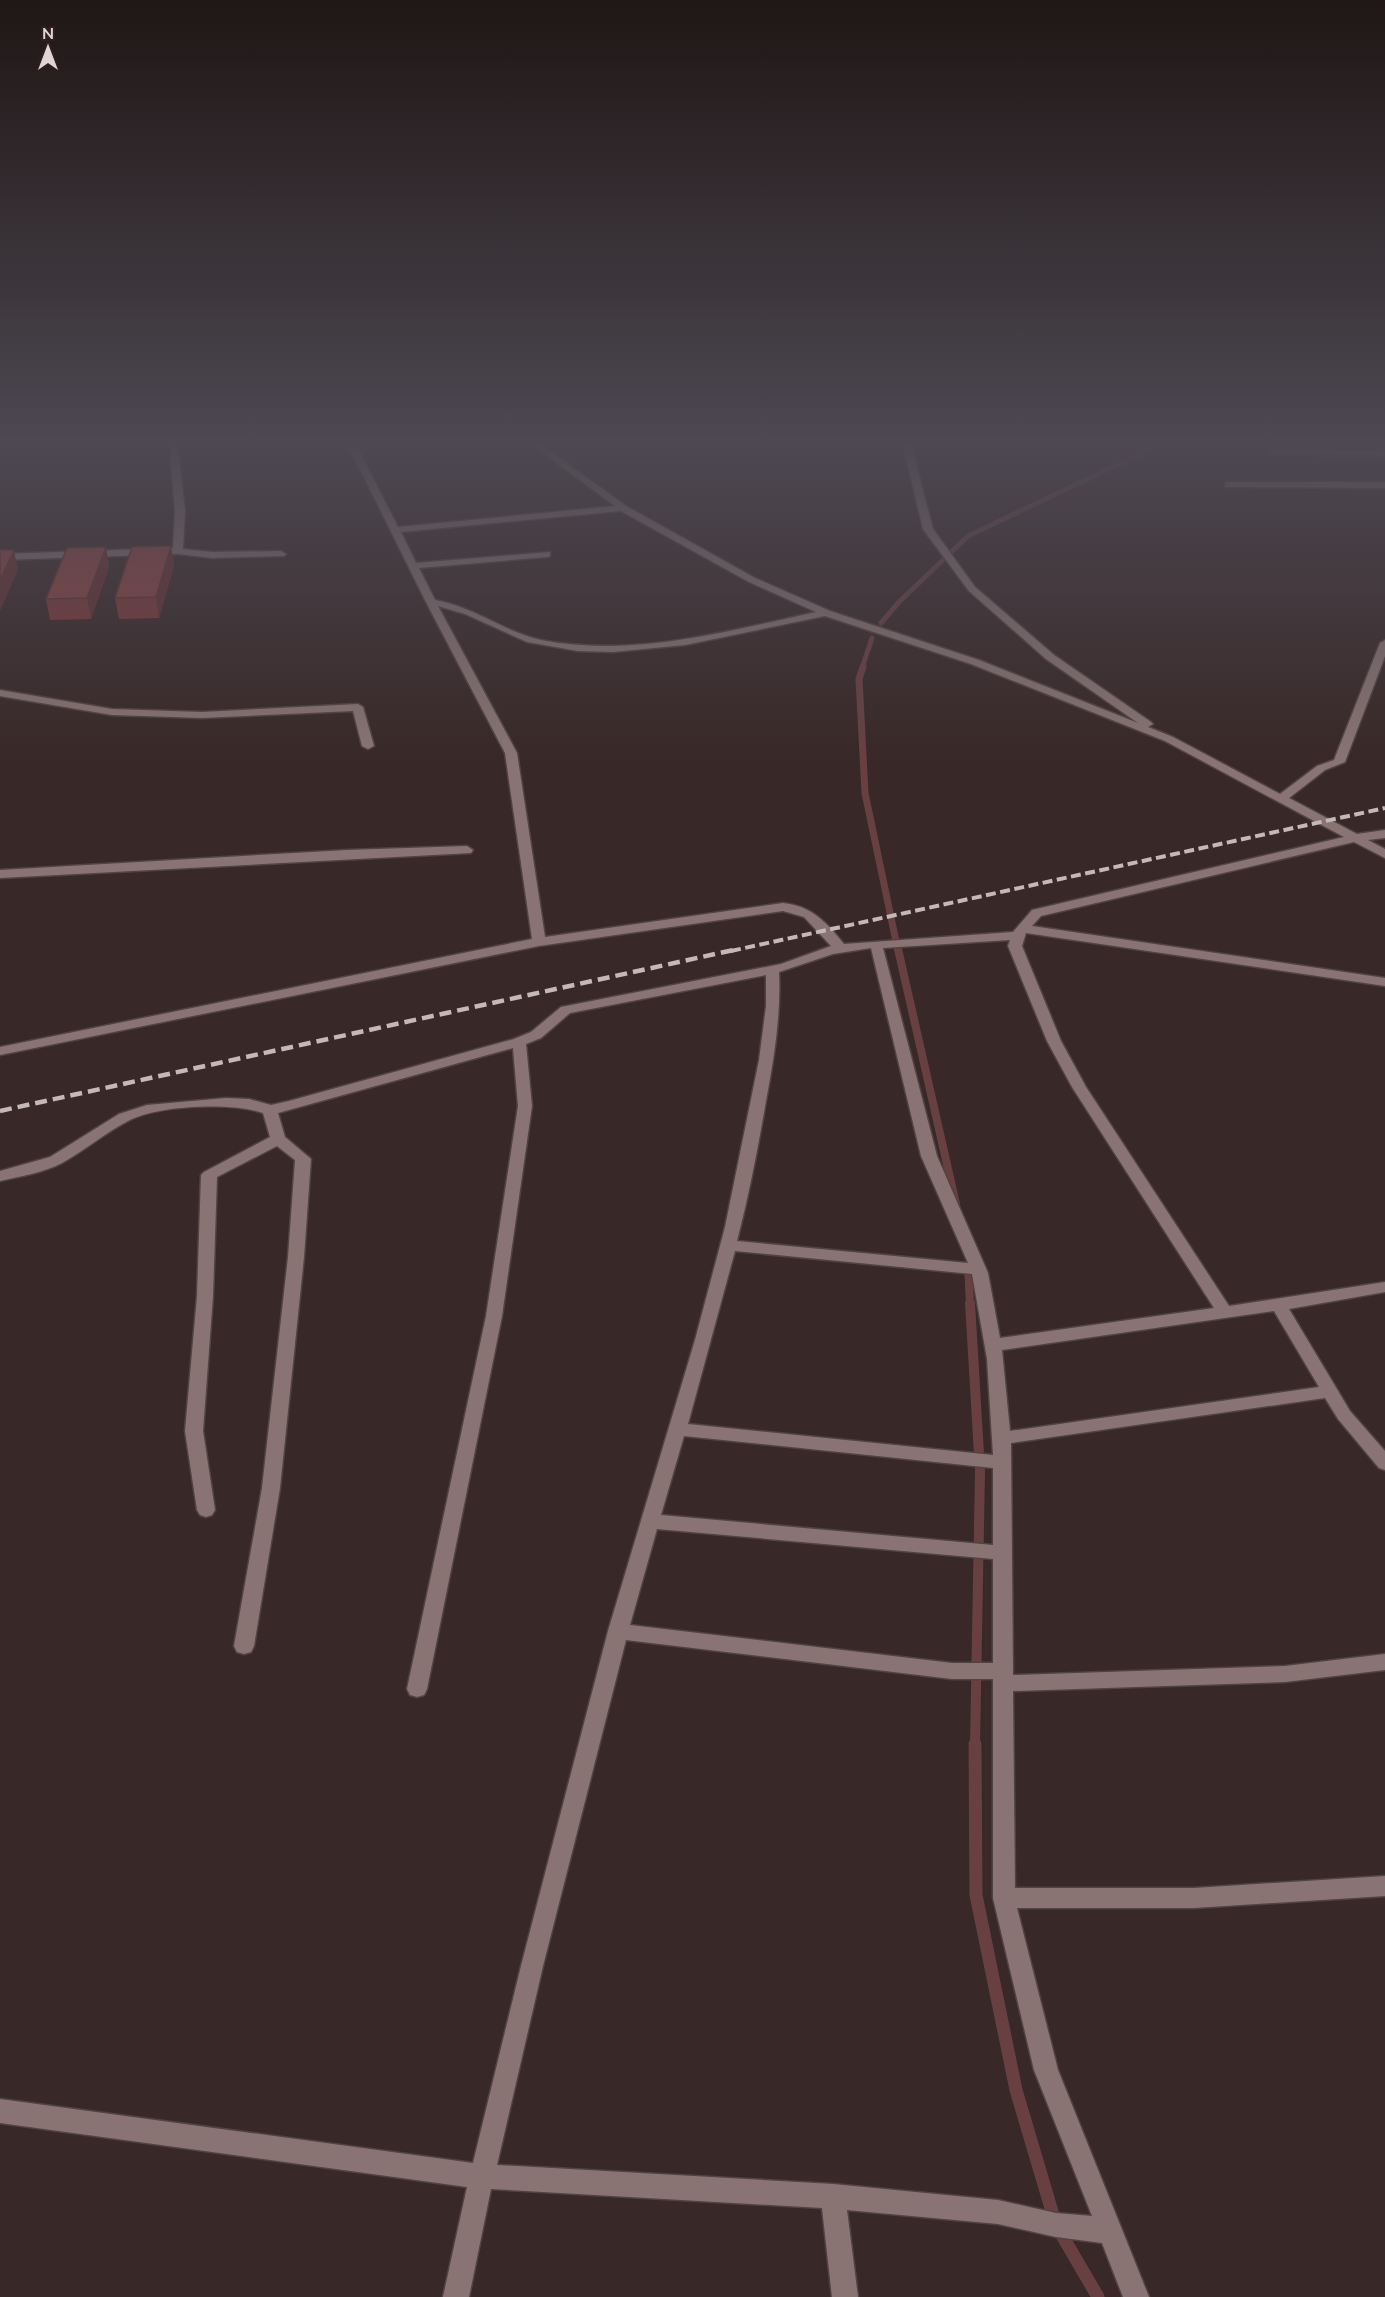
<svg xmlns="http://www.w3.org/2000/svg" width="1385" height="2297" font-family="Mulish,sans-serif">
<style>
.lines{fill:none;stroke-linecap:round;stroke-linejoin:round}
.stream-far4{stroke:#684042;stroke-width:5}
.stream-far3{stroke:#684042;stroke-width:7}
.stream-far2{stroke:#684042;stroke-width:8}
.stream-far1{stroke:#684042;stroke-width:10}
.stream{stroke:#684042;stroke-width:13}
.minor-casing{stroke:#514343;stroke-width:3}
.minor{fill:#897473;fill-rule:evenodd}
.rail-far1{stroke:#c4b9b8;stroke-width:4;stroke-dasharray:10 4.5;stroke-linecap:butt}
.rail{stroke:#c4b9b8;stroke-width:4.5;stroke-dasharray:12 6;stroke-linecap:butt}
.wall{fill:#7d3a3a}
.shaded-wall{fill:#66302f}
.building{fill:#914443;stroke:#66302f;stroke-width:1.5}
</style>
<rect width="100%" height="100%" fill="#382827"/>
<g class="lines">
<g class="stream-far4">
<path d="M881,623L899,602L968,536L1167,441"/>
<path d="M862,668L872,638"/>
</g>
<path class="stream-far3" d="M863,667L859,679L865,793L898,951"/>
<g class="stream-far2">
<path d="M898,949L956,1204"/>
<path d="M968,1264L970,1304"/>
</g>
<path class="stream-far1" d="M970,1303L980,1471L975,1746"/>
<path class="stream" d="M975,1744L976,1895L1016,2090L1056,2225L1098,2297"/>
<defs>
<g id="minor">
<path d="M169,441H177L185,511L183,549L212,552L281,551L286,554L284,556L212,558L178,554L0,560V554L173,548L175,511Z"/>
<path d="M346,441H354L398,527L615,506L527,441H536L626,506L755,578L830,611L979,660L1138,723L1046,659L969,591L923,529L902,441H910L933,529L975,587L1054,655L1151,722L1153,724L1148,727L1173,737L1280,794L1317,766L1334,760L1380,643L1385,640V656L1345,762L1325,770L1289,798L1357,834L1385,830V838L1368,840L1385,849V858L1354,842L1041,916L1032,926L1385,978V986L1026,933L1022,946L1061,1041L1086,1087L1229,1306L1385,1282V1292L1289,1309L1350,1411L1385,1451V1470L1379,1468L1338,1419L1325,1398L1011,1443L1013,1675L1285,1666L1385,1654V1670L1285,1682L1013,1691L1015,1888H1194L1385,1876V1896L1194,1908H1017L1058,2070L1149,2297H1123L1102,2243L1056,2237L998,2224L847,2210L858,2297H832L822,2208L491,2189L469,2297H443L467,2187L0,2123V2099L473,2163L521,1966L608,1631L695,1340L725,1227L759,1060L766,1006V975L570,1013L541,1038L526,1044L532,1106L502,1316L427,1689L424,1695L417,1697L410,1695L407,1689L486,1316L518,1106L513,1048L278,1113L285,1137L311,1159L304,1257L280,1488L254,1646L251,1652L244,1654L237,1652L234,1646L262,1488L288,1257L295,1160L277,1146L217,1177L213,1296L203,1431L215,1510L212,1515L206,1517L200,1515L197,1510L185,1431L197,1296L201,1175L204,1172L270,1137L263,1113C232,1102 157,1105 128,1121C105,1133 85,1150 62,1163C43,1173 21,1176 0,1181V1171L50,1157L119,1114L147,1105L226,1098L249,1099L271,1105L289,1101L514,1039L531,1032L561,1007L781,964L831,946L804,917L783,911L539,946L0,1055V1047L532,939L505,753L426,602ZM621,511L749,582L816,612C727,631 633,658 541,640C504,632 475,607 435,600L419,568L547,557L550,556V552L416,563L401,532ZM438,606L465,614L527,642L578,651L613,652L685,645L825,616L971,664L1165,741L1344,837L1032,910L1013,932L844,944C826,922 812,906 783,903L545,937L517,753ZM1010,940L1008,946L1047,1041L1072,1087L1214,1308L1000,1338L988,1273L937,1156L883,948ZM871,948L921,1156L968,1263L737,1241C749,1195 758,1148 766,1101C774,1058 781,1016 779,972L833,954ZM735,1251L972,1274L987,1359L993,1455L688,1424ZM1274,1311L1319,1387L1010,1431L1002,1350ZM684,1436L993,1468V1545L661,1515ZM657,1529L993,1559V1663H952L630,1625ZM626,1640L952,1679H993V1898L1034,2070L1092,2216L1056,2213L998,2200L833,2184L497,2165L543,1966Z"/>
<path d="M1274,449L1385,450V456L1271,454V450Z"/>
<path d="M1228,482H1385V488L1225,487V483Z"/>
<path d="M0,690L112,709L202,712L358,704L363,707L374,746L368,749L362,746L353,711L202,718L112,715L0,696Z"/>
<path d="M467,846L473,850L471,853L0,878V870L347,850Z"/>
</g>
</defs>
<use href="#minor" class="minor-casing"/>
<use href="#minor" class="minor"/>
<path class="rail-far1" d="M731,951L1385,808"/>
<path class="rail" d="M0,1111L738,949"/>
</g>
<g class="wall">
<path d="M171,546L174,566L159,618L119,619L115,598Z"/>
<path d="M106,547L109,567L91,619L50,620L46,599Z"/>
</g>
<g class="shaded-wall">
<path d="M171,546L174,566L159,618L156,597Z"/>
<path d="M106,547L109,567L91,619L87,598Z"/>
<path d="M14,550L18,570L0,611V580Z"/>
</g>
<g class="building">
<path d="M171,546L156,597L115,598L132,547Z"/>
<path d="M106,547L87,598L46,599L67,548Z"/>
<path d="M0,550H14L0,580Z"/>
</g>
<linearGradient id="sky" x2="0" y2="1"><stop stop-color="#1f1615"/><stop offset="0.58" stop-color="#4d4852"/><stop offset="1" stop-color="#4d4852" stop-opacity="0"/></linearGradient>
<rect width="1385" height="763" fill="url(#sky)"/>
<g transform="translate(48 48)" stroke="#2e1e1d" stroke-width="4.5" paint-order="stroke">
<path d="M0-4.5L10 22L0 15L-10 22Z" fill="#e0d5d4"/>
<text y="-9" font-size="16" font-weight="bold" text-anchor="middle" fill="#e0d5d4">N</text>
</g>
</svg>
